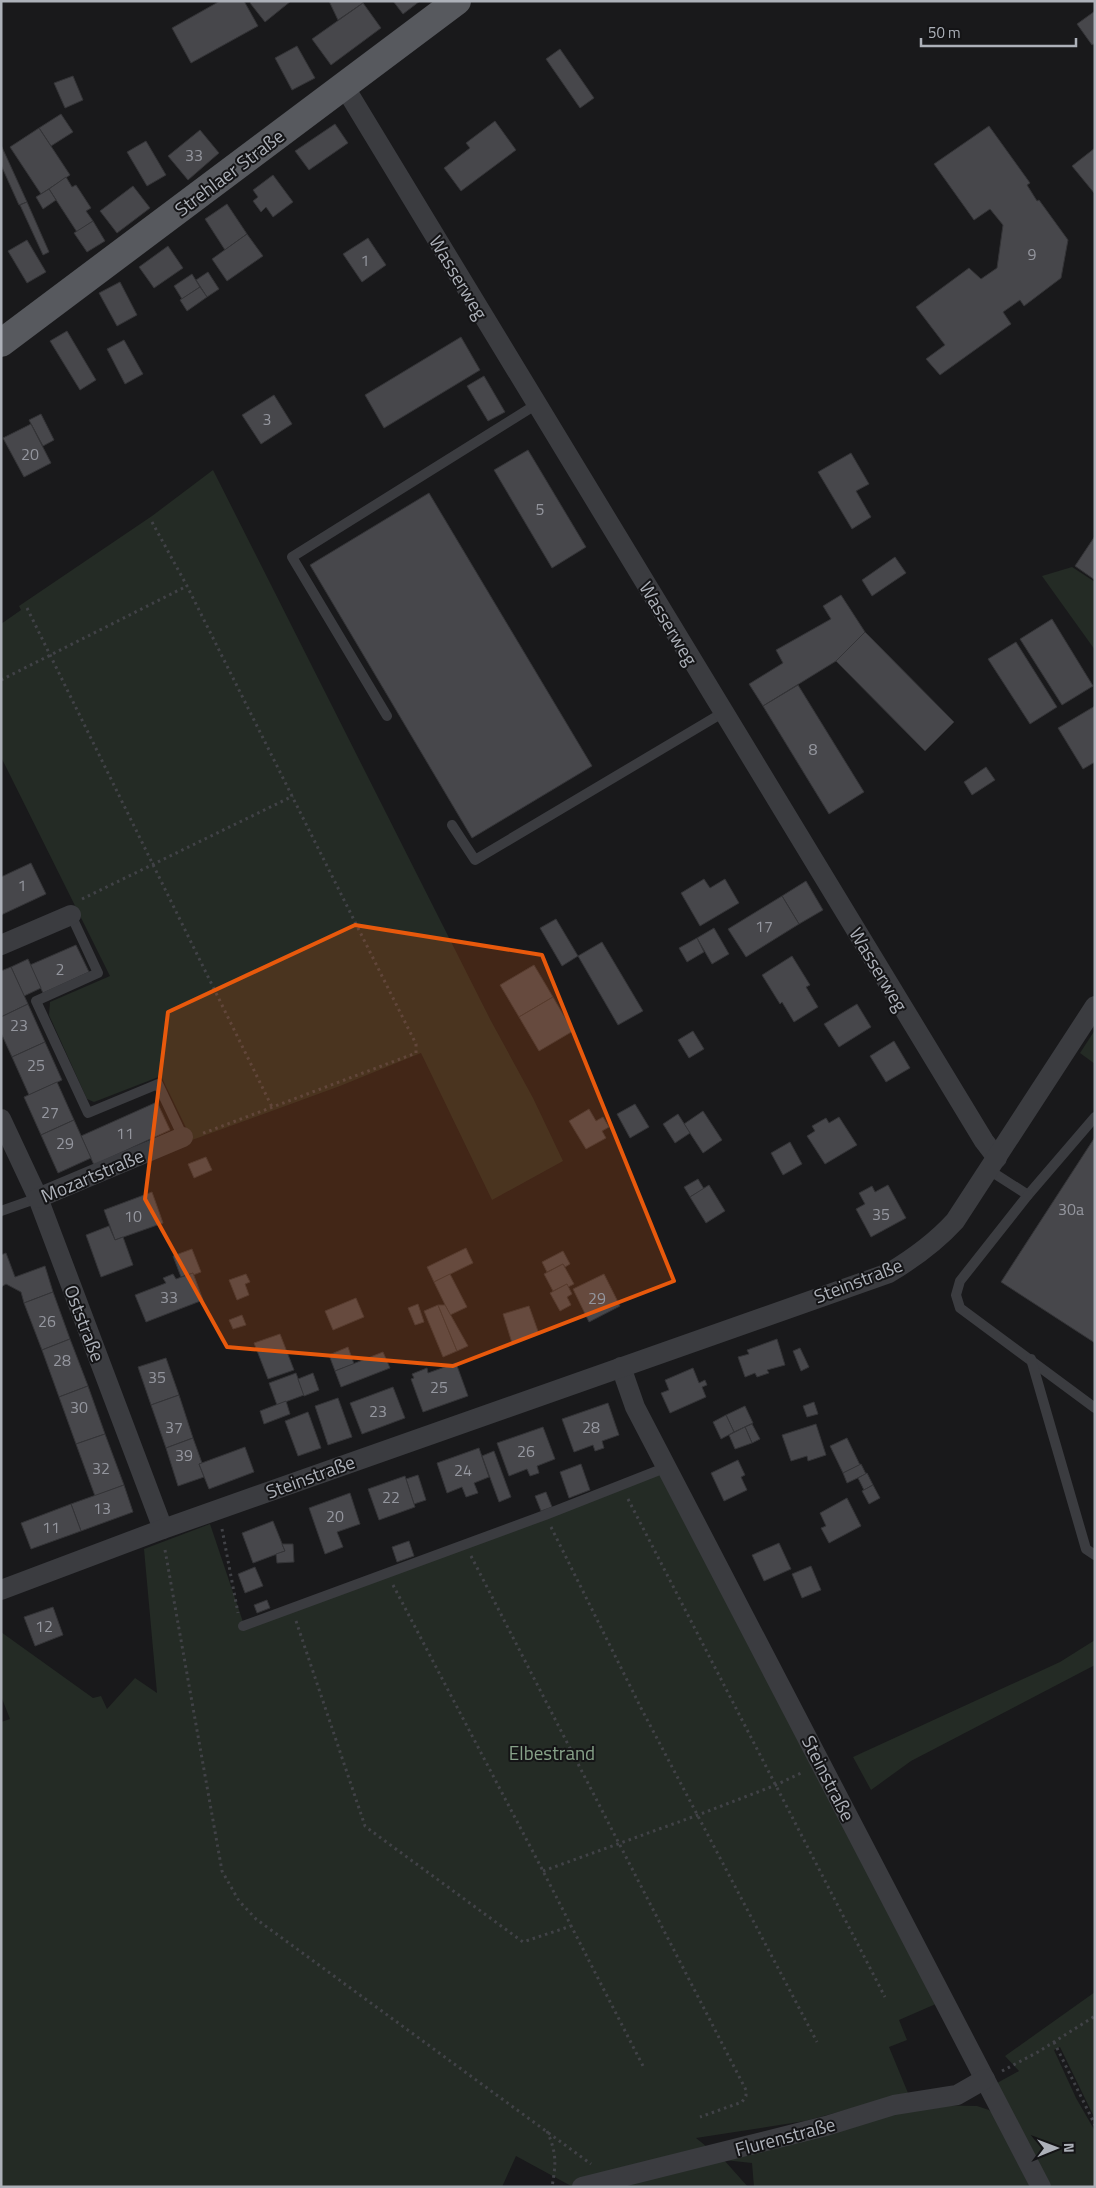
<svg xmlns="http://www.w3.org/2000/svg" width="1096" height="2188" font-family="'Titillium Web',sans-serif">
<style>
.green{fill:#242b25}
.building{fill:#47474b;stroke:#343437}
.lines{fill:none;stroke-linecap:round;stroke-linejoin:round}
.path{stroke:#414247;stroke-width:3;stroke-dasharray:2.5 4;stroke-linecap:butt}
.service{stroke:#3b3c40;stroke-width:10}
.minor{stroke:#3b3c40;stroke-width:20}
.primary{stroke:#57595e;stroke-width:28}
.marked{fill:#e8590c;fill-opacity:0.2;stroke:#e8590c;stroke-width:4;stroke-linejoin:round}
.labels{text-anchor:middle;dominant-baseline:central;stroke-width:4;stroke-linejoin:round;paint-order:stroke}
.number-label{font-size:16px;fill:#94969e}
.street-label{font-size:19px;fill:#adb1b9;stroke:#141416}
.park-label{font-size:19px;fill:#87a289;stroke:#141416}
</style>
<rect width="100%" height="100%" fill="#19191b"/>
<g class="green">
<path d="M213,470L491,1021L533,1098L563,1161L492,1200L421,1053L340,1086L192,1140L161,1076L94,1102L87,1099L49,1015L50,1002L110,976L1,757V624L21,610L19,606L152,516Z"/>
<path d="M1072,567L1095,582V650L1042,576Z"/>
<path d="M1095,1030V1064L1080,1053Z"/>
<path d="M658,1469L938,2003L899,2020L907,2040L889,2047L908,2093L805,2121L696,2138L723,2160L926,2105L977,2106L989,2110L996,2116L1033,2187H754L752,2163L724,2160L748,2187H573L516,2156L502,2187H1V1722L10,1719L1,1696V1632L93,1698L101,1696L107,1709L135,1678L157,1693L144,1549L210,1524L243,1622Z"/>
<path d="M1095,1640V1665L911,1761L871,1790L853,1757L1060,1662Z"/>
<path d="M1095,1992V2119L1060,2047L1054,2050L1076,2098L1095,2131V2187H1046L997,2083L1019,2071L1005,2056Z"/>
</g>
<g class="building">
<path d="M220,1H244L258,26L191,63L172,28Z"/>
<path d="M252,1H291L265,22L250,3Z"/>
<path d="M329,1H362L363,3L338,20Z"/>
<path d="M393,1H420L403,14Z"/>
<path d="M363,3L381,28L331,65L312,39Z"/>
<path d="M1095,11V43L1092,45L1077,24Z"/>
<path d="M297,46L315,78L292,90L275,58Z"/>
<path d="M560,49L594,98L580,108L546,59Z"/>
<path d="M73,76L83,100L65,108L54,83Z"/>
<path d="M61,114L73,132L51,146L39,128Z"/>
<path d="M495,121L516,150L461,191L444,168L470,148L466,143Z"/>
<path d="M335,124L348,143L309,170L295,151Z"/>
<path d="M989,126L1030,183L1027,185L1037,201L1039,200L1068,240L1061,278L1024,306L1020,300L1003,312L1011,324L940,375L926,359L945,345L916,307L969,268L981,279L997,268L1003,225L990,209L974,220L934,164Z"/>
<path d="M39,128L70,175L41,194L10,147Z"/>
<path d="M200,130L219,153L188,180L168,156Z"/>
<path d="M146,141L166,175L147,186L127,152Z"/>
<path d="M1,145L27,202L19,205L1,165Z"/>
<path d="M1095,148V194L1072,166Z"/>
<path d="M273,175L293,202L273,217L266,207L261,212L253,201L258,197L253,190Z"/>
<path d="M66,177L72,187L76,185L91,208L86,211L93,221L77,232L49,189Z"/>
<path d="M133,186L150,208L117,233L100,211Z"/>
<path d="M49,189L56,200L43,209L36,197Z"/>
<path d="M27,202L49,252L43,255L20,205Z"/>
<path d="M227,204L247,234L225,250L205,219Z"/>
<path d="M93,221L105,241L87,252L74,233Z"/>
<path d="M247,234L263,256L227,281L212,259Z"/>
<path d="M368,238L386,265L362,282L343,254Z"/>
<path d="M27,240L46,272L27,283L8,251Z"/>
<path d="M168,246L183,268L154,288L139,267Z"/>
<path d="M208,272L219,289L207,297L196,280Z"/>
<path d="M192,274L200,287L182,299L174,286Z"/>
<path d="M120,282L137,315L117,326L99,293Z"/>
<path d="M200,287L207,297L187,311L180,300Z"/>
<path d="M67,331L96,380L80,390L50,341Z"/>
<path d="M461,337L480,370L384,428L365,395Z"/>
<path d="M124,340L143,374L125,384L107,349Z"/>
<path d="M484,376L505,412L488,421L467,386Z"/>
<path d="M274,395L292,424L261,444L242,415Z"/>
<path d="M41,414L54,440L43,446L29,420Z"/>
<path d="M31,424L51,463L24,477L3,438Z"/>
<path d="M528,450L586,547L552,568L494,470Z"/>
<path d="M851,453L869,484L856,491L871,517L852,529L818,472Z"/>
<path d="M429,493L592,766L472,838L310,565Z"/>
<path d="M1095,536V580L1075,566Z"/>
<path d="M895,557L906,573L872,596L862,580Z"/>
<path d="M841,595L865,632L836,661L763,706L749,684L783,663L776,650L831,619L823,606Z"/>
<path d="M1052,619L1093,686L1062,705L1020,639Z"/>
<path d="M865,632L954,722L925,751L836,661Z"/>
<path d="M1016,642L1057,707L1030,724L988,659Z"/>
<path d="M798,685L864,792L829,814L763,706Z"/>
<path d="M1095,706V762L1083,769L1058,728Z"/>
<path d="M986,767L995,780L972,795L964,782Z"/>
<path d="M31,863L46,894L1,915V877Z"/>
<path d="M704,879L710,888L725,879L739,903L700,926L681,893Z"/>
<path d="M806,881L823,910L799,924L782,896Z"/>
<path d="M782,896L799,924L746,957L728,929Z"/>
<path d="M556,919L578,956L562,966L540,928Z"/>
<path d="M714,928L729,954L712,964L697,938Z"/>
<path d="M697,938L704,952L687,962L679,948Z"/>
<path d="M602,942L643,1011L618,1025L578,956Z"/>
<path d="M76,945L89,972L43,993L30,965Z"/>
<path d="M792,956L810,985L806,987L818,1007L794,1022L782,1002L780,1004L762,975Z"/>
<path d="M28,959L41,988L24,996L11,967Z"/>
<path d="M534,965L553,997L519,1017L500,985Z"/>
<path d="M11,967L28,1004L1,1017V971Z"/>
<path d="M553,997L573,1031L539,1051L519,1017Z"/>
<path d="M28,1004L45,1042L12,1057L1,1033V1017Z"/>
<path d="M857,1004L871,1027L839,1047L824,1024Z"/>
<path d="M693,1031L704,1049L689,1058L678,1040Z"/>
<path d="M894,1041L910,1068L886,1082L870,1056Z"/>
<path d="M45,1042L62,1080L29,1095L12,1057Z"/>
<path d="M57,1082L74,1120L41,1135L24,1097Z"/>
<path d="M157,1102L170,1130L94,1165L81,1136Z"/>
<path d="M635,1104L649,1127L630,1138L617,1114Z"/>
<path d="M589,1109L596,1121L603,1117L609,1127L602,1131L606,1138L586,1149L569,1121Z"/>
<path d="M703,1111L722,1140L703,1153L684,1124Z"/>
<path d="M678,1114L690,1133L675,1143L663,1124Z"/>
<path d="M839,1117L857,1145L825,1164L807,1136L815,1131L812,1126L826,1118L829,1123Z"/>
<path d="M74,1120L91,1158L58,1173L41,1135Z"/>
<path d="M1095,1137V1343L1001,1282Z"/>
<path d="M790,1142L802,1164L783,1175L771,1153Z"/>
<path d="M206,1157L212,1170L194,1178L188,1164Z"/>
<path d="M698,1179L704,1189L690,1197L684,1187Z"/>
<path d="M709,1185L725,1211L706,1223L690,1197Z"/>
<path d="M888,1185L906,1218L871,1237L856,1209L865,1204L859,1193L872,1186L875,1192Z"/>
<path d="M152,1192L163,1223L115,1240L104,1210Z"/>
<path d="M109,1226L115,1240L123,1237L133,1265L101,1277L86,1235Z"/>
<path d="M466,1248L473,1263L434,1282L427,1267Z"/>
<path d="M192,1249L201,1272L193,1275V1273L181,1277L173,1256Z"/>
<path d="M563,1251L570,1264L565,1267L563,1264L547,1272L542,1262Z"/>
<path d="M6,1253L15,1277L45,1266L53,1292L24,1303L21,1292L6,1284L1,1287V1255Z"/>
<path d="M563,1264L574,1284L568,1287L567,1284L553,1291L544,1274Z"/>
<path d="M193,1273L203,1300L146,1322L135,1295L166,1283L163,1278L173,1274L176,1279Z"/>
<path d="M246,1274L250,1282L245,1284L249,1295L237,1300L229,1280Z"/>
<path d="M450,1274L467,1307L450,1315L434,1282Z"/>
<path d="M604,1274L620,1306L589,1322L573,1289Z"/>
<path d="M567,1284L572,1294L567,1297L571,1305L560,1311L550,1293Z"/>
<path d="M53,1292L70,1339L42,1350L24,1303Z"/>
<path d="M356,1298L364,1317L333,1330L325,1311Z"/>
<path d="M418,1304L424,1322L415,1325L408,1308Z"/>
<path d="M438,1305L457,1351L443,1357L424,1311Z"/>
<path d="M438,1305H445L468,1346L457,1351Z"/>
<path d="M529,1306L539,1334L512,1343L503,1314Z"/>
<path d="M242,1315L246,1325L233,1329L229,1320Z"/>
<path d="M280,1334L294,1370L268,1379L254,1343Z"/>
<path d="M70,1339L88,1386L59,1397L42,1350Z"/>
<path d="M777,1339L785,1365L767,1370L769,1373L757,1377L755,1373L745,1377L738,1357L749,1354L747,1350Z"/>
<path d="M348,1347L354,1364L335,1371L329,1355Z"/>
<path d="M800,1348L809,1367L801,1371L793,1351Z"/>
<path d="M383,1352L390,1368L341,1387L335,1371Z"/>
<path d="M166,1358L179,1395L151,1405L138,1367Z"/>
<path d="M456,1363L468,1396L423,1412L411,1379L414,1378L412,1374L427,1368L428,1373Z"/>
<path d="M693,1368L699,1383L705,1380L707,1385L702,1387L706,1397L670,1413L661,1393L669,1390L665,1380Z"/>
<path d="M296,1373L304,1395L277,1405L269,1383Z"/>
<path d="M313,1373L319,1390L304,1396L298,1379Z"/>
<path d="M88,1386L105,1434L76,1444L59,1397Z"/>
<path d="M393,1387L405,1418L362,1434L350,1403Z"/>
<path d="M179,1395L193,1438L166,1448L151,1405Z"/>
<path d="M338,1398L352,1437L328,1445L315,1406Z"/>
<path d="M286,1401L290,1414L264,1424L260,1411Z"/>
<path d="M814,1402L818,1414L807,1417L803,1406Z"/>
<path d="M608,1403L619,1435L602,1441L604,1448L595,1451L593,1445L574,1452L562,1419Z"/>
<path d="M745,1406L753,1423L734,1432L726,1415Z"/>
<path d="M308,1412L321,1448L298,1456L285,1421Z"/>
<path d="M726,1415L734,1432L721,1439L713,1422Z"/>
<path d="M752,1424L760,1439L752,1443L745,1427Z"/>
<path d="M816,1424L826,1455L808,1461L807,1456L791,1461L782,1435Z"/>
<path d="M543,1427L555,1459L537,1466L539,1473L530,1476L527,1469L509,1476L497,1443Z"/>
<path d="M745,1427L752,1443L735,1449L729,1435Z"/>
<path d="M105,1434L124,1485L95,1496L76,1444Z"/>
<path d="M193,1438L202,1463L199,1464L204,1477L178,1486L166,1448Z"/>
<path d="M847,1438L860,1465L843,1473L830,1446Z"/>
<path d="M245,1447L254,1472L209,1489L199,1464Z"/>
<path d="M479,1448L489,1477L474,1483L478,1493L466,1497L462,1487L447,1493L437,1463Z"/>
<path d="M494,1451L511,1497L499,1502L482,1456Z"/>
<path d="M738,1460L745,1475L741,1477L747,1490L724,1501L711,1473Z"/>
<path d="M581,1464L590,1490L569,1498L560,1472Z"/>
<path d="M861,1464L866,1474L847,1483L843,1473Z"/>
<path d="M867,1473L873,1485L864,1490L858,1478Z"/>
<path d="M418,1475L426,1500L414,1504L406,1479Z"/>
<path d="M405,1476L415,1507L379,1520L368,1489Z"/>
<path d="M124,1485L133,1512L81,1531L71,1504Z"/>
<path d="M873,1485L880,1498L869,1504L862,1491Z"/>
<path d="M546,1492L552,1507L541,1511L535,1496Z"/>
<path d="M350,1493L360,1524L337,1532L343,1547L325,1554L309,1508Z"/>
<path d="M847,1498L861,1526L829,1543L821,1528L826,1526L820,1513Z"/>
<path d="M71,1504L81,1531L31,1549L21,1523Z"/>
<path d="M273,1521L285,1551L253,1563L242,1533Z"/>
<path d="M409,1541L414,1556L397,1562L392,1547Z"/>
<path d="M779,1543L791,1569L764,1581L752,1555Z"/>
<path d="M282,1544H293L294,1562L277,1563L276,1554L285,1551Z"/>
<path d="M811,1566L821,1590L802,1598L792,1574Z"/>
<path d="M255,1567L263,1586L245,1593L238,1574Z"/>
<path d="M267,1600L270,1608L257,1613L254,1605Z"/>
<path d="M53,1607L63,1635L35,1646L24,1617Z"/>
</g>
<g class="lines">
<g class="path">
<path d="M152,522L187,586L416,1044V1053L201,1134"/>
<path d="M27,608L272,1107"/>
<path d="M1,680L187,586"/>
<path d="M82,899L293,796"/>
<path d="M628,1499L885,1997"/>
<path d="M551,1527L641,1708L817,2042"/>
<path d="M222,1529L238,1613"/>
<path d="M165,1550L222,1871L239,1901L256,1919L591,2164"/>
<path d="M471,1556L746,2090V2096L742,2102L700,2117"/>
<path d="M393,1585L543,1871L643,2066"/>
<path d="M296,1621L365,1826L370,1830L523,1942L571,1926"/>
<path d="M543,1871L698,1815L776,1785L803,1772"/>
<path d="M1054,2042L1095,2125"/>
<path d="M1002,2071L1038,2052L1095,2016"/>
<path d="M547,2131C557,2154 556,2163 552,2187"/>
</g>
<g class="service">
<path d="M387,716L292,557L537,404"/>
<path d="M452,825L475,860L724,712"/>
<path d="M71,915L98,973L36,1001L88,1113L158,1084L183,1137"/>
<path d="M989,1170L1028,1195L1095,1117"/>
<path d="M1028,1195L960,1281L956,1295L960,1308L1095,1408"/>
<path d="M1,1211L38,1198"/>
<path d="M1031,1359L1086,1549L1095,1555"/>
<path d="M243,1626L545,1515L667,1467"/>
</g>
<g class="minor">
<path d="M344,86L984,1141L997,1158"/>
<path d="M1,945L71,915"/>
<path d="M1,1119L38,1198L163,1529"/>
<path d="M38,1198L183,1137"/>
<path d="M621,1367L635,1407L1041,2187"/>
<path d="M1,1590L163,1529L889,1273C914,1258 935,1243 955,1221L1095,1006"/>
<path d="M582,2187L826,2126L894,2105L957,2095L985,2079"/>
</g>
<path class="primary" d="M1,343L457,1"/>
</g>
<path class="marked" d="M355,925L542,955L674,1281L453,1366L227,1347L145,1199L168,1012Z"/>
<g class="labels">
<g class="number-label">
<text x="194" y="155">33</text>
<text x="1032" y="254">9</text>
<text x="365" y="260">1</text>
<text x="267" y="419">3</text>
<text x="30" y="454">20</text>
<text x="540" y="509">5</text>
<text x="813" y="749">8</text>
<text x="22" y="885">1</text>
<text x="764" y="926">17</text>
<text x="60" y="969">2</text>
<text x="19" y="1025">23</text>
<text x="36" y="1065">25</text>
<text x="50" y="1112">27</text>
<text x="125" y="1133">11</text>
<text x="65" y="1143">29</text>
<text x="1071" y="1209">30a</text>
<text x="881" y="1214">35</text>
<text x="133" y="1216">10</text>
<text x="169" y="1297">33</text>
<text x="597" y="1298">29</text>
<text x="47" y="1321">26</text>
<text x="62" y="1360">28</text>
<text x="157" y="1377">35</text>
<text x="439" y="1387">25</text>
<text x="79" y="1407">30</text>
<text x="378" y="1411">23</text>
<text x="174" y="1427">37</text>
<text x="591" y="1427">28</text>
<text x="526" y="1451">26</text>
<text x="184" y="1455">39</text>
<text x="101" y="1468">32</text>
<text x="463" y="1470">24</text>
<text x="391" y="1497">22</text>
<text x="102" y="1508">13</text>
<text x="335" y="1516">20</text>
<text x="51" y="1527">11</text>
<text x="44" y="1626">12</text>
</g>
<g class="street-label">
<text transform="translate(229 172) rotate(-37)">Strehlaer Straße</text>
<text transform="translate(459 277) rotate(59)">Wasserweg</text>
<text transform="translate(669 623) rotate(59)">Wasserweg</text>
<text transform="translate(879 969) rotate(59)">Wasserweg</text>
<text transform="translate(92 1175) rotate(-23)">Mozartstraße</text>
<text transform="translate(858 1280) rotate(-21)">Steinstraße</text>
<text transform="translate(85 1323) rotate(69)">Oststraße</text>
<text transform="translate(310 1476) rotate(-20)">Steinstraße</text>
<text transform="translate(829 1778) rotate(63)">Steinstraße</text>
<text transform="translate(785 2136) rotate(-15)">Flurenstraße</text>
</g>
<g class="park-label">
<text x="552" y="1752">Elbestrand</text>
</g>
</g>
<rect width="1096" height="2188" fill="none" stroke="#adb1b9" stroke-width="5"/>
<g transform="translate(1056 2148) rotate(89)" stroke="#141416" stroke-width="4" paint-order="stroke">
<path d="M0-4L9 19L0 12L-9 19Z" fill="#adb1b9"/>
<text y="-8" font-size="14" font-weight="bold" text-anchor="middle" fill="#adb1b9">N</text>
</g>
<path d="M921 38v8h155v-8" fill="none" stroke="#adb1b9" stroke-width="2.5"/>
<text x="928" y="38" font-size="15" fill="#adb1b9" stroke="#141416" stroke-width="4" paint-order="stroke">50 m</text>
</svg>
